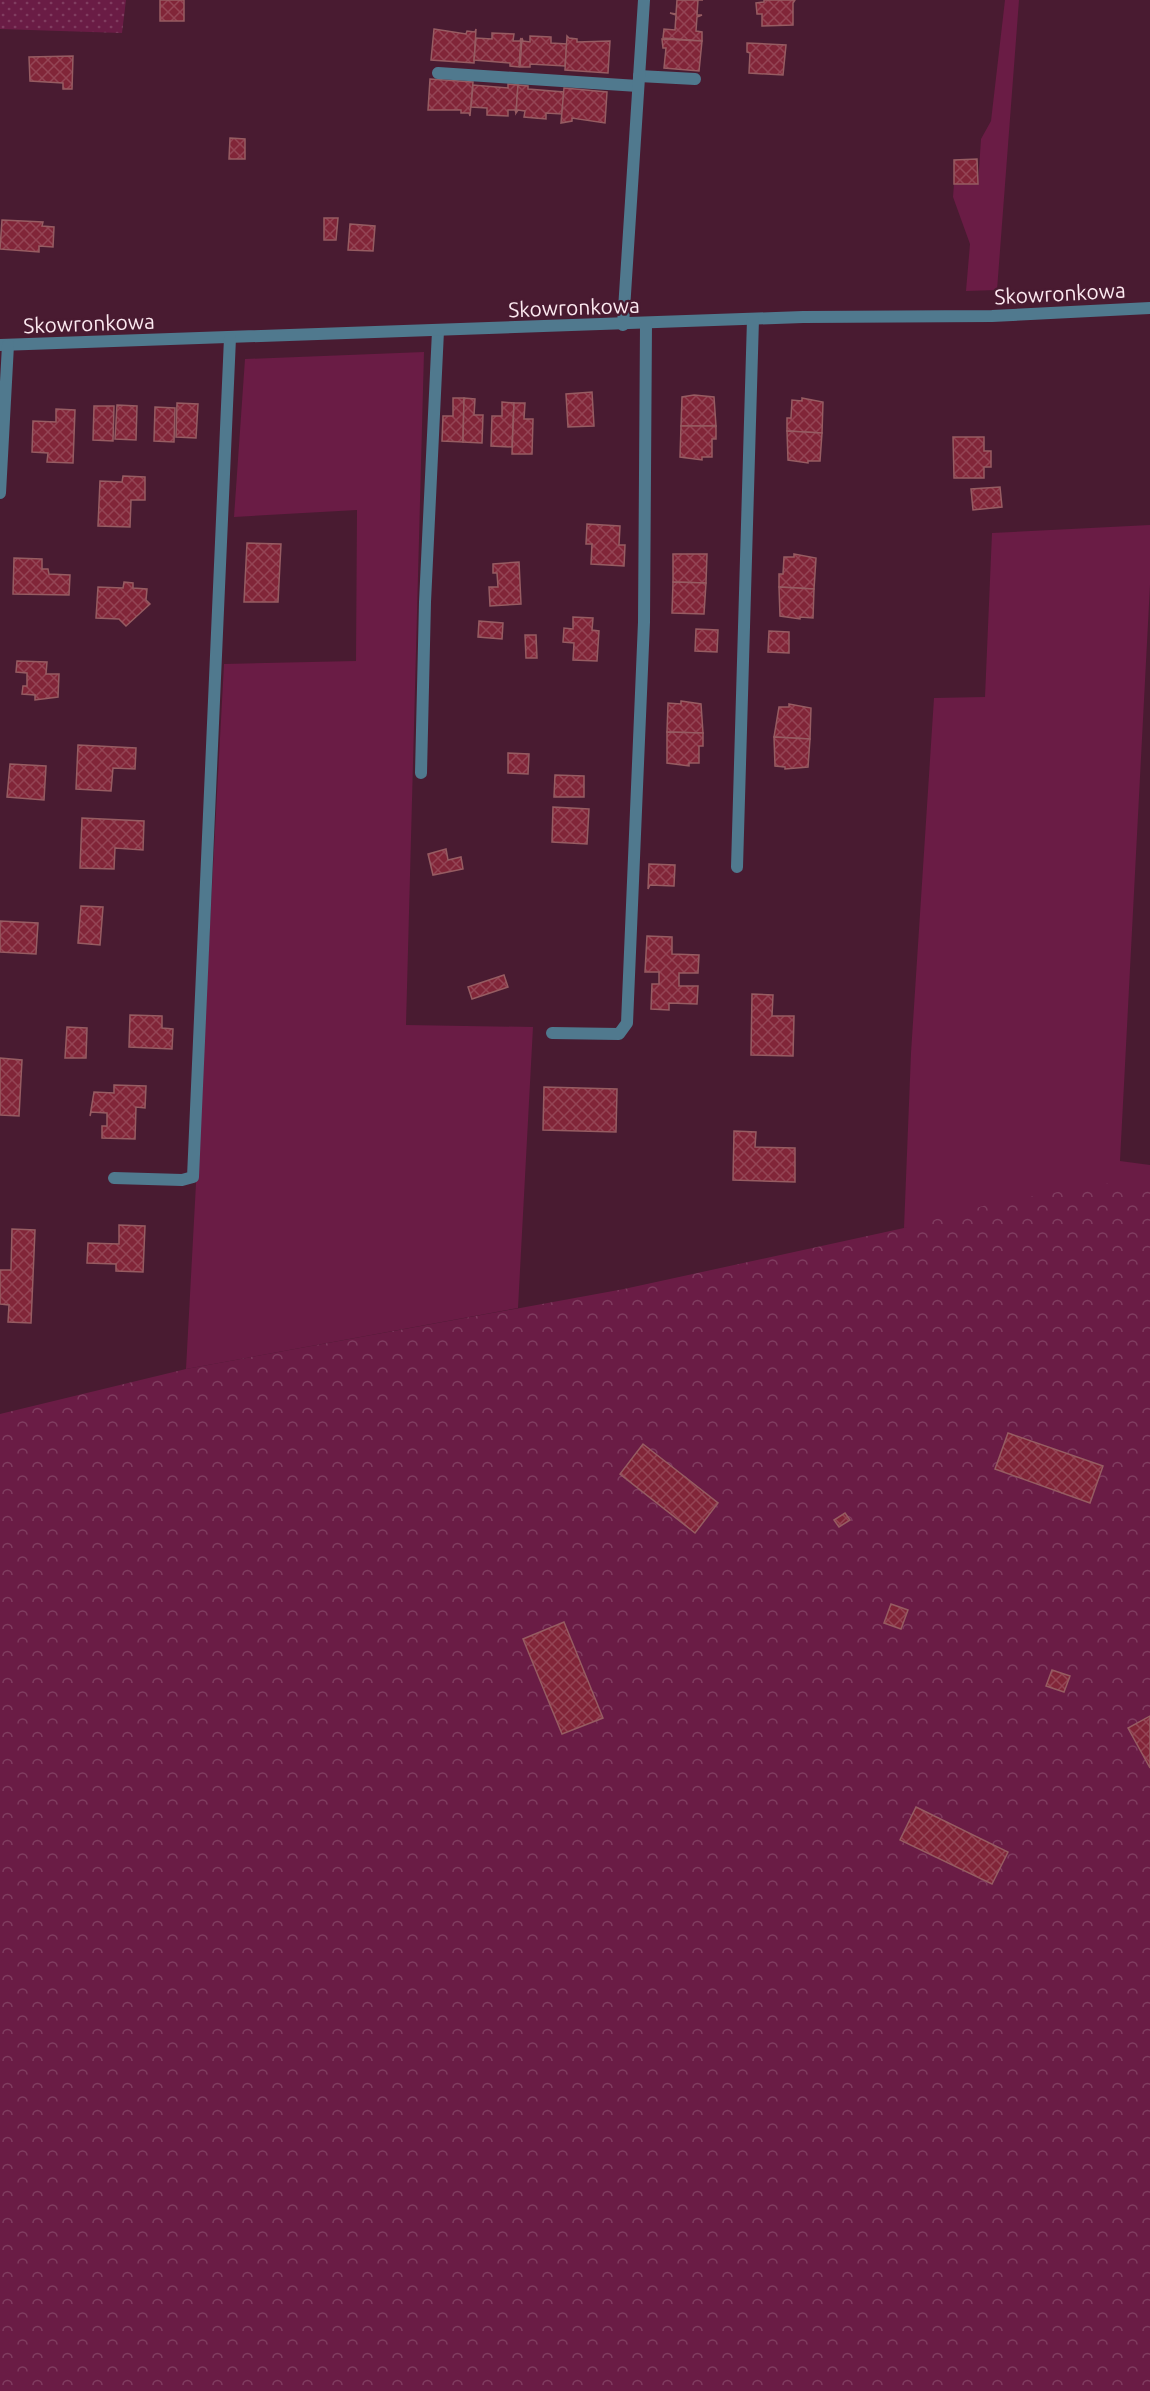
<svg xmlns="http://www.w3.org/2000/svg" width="1150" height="2391" font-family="Ubuntu,sans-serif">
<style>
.grass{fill:#6a1c45}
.forest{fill:url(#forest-crowns)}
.park{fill:url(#park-dots)}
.building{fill:url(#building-cross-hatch);stroke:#965c62;stroke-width:1.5}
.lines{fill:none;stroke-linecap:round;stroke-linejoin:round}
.lane{stroke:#50798e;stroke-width:12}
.street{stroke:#50798e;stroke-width:12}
.labels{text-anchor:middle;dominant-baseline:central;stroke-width:5;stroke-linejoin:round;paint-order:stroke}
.street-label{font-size:21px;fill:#fce9f0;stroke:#491b31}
</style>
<defs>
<pattern id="forest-crowns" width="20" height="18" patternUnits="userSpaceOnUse" patternTransform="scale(1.5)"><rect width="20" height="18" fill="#6a1c45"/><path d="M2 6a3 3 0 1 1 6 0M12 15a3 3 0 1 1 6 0" fill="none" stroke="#803d60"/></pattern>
<pattern id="park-dots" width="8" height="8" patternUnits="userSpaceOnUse" patternTransform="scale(1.5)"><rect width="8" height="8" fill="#6a1c45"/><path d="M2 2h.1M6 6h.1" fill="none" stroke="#803d60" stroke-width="1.8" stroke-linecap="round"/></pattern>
<pattern id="building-cross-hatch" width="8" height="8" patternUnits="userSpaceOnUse" patternTransform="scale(1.5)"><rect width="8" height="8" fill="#812538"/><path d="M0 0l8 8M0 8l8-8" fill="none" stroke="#944555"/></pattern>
</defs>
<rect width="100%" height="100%" fill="#491b31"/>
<g class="grass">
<path d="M1005,0H1019L997,290L966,291L970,244L953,197L954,184H978L981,139L991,121Z"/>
<path d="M424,352L406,1025L533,1027L518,1308L186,1369L224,664L356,661L357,510L234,517L245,359Z"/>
<path d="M1150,525V585L1120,1161L1150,1165V1202L904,1228L911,1053L934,698L985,697L992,533Z"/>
</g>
<path class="forest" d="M1110,1183L1150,1190V2391H0V1414L186,1369L624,1289L904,1228L994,1203Z"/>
<path class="park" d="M0,0H126L122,33L0,29Z"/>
<g class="building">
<rect x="160" y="0" width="24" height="21"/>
<path d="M677,0H703H698L697,15H702L697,17L696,31L702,32V41L663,38L664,29L675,30L676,15L670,13L676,14Z"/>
<path d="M764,0H795L793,3V25L762,26V14H757L756,3L764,2Z"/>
<path d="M434,29L466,34L467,31L475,32L476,29L474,63L431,60Z"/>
<path d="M492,33L514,34L513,41H520L521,38L519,67L510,66V63L474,60L476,38L492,39Z"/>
<path d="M530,36L551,37V43L567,44L565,66L530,64V67H520L522,38L523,41L530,42Z"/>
<path d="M567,36L569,38L577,39V42L610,41L608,73L565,70Z"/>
<path d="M662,39L702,41L699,71L664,68L666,48H663Z"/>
<path d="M747,43L786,45L783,75L749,73L750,53L747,52Z"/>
<path d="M73,56L72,89H63V83L30,81L29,57Z"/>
<path d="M430,79L473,82L470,116L469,113H461V110H428Z"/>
<path d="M508,84L518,85L516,113L515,110H508V116L487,115V108L471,107L473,85L508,88Z"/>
<path d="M518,85L528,86V89L564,92L562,114L546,113V119L524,117L525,111L518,110L516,113Z"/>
<path d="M564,88L607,92L605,123L572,118V121L561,123Z"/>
<path d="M230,138L245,139V159H229Z"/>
<path d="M977,159L978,184H954V160Z"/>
<path d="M324,218H338L336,240H324Z"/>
<path d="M2,220L43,222L42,226L54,227L53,247L39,246V252L0,249Z"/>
<path d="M350,224L375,226L373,251L348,250Z"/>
<path d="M592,392L594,426L568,427L566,394Z"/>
<path d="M694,395L714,397L716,426H681L682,397Z"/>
<path d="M453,398H464L463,442L442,441L443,416H453Z"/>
<path d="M464,398L475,399L474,415H483L482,443L463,442Z"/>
<path d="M802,398L823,402L822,433L787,431V418H791L792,400L802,401Z"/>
<path d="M502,402L514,403L512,447L491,446L492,416H502Z"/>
<path d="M177,403L198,404L196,438L176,437Z"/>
<path d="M514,403H525L524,419H533L532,454H512Z"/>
<path d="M117,405L137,406L136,440L115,439Z"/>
<path d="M94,406H114L113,441L93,440Z"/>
<path d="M155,407L175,408L174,442L154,441Z"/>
<path d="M56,409L75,410L73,463L47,462L48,453L32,452L33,421L56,422Z"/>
<path d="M681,426H716V439H712V457H702V460L680,457Z"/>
<path d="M787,431L822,433L820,461H808V463L788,460Z"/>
<path d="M953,437H984V451H991V467H984V478H954Z"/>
<path d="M123,476L145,477V500H131L130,527L98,526L100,481L122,482Z"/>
<path d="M1000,487L1002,507L973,510L971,489Z"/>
<path d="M587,524L620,526L619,545H625L624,566L591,564L592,544H586Z"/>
<path d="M247,543L281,544L278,602H244Z"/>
<path d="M673,554H707L706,583L673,582Z"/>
<path d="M794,554L816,558L814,589L779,587V574H783L784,557H794Z"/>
<path d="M14,558L42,559V569H48L49,574L70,575L69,595L13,594Z"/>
<path d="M519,562L521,604L490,606L489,587H498L497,573H493V564Z"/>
<path d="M124,582L133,583V588L147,589L146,600L150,604L126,626L119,619L96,618L98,587L123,588Z"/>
<path d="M673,582L706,583L704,614L672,613Z"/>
<path d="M779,587L814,589L813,618L800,617V619L780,616Z"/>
<path d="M573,617L593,618L592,630L599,631L597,661L573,660L574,643L563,642L564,628L573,629Z"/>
<path d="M479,621L503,623L502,639L478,637Z"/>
<path d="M696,629L718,630L717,652L695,651Z"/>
<path d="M769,631L789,632V653L768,652Z"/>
<path d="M525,635H536L537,658H526Z"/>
<path d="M17,661L47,662L46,674H59L58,697L35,700V695L22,694L23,686H27V673L16,672Z"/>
<path d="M681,701L701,704L703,733L667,732L668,703L681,704Z"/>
<path d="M789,704L811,708L810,739L774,737L779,707H789Z"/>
<path d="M667,732L703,733V746H699V763H689V766L667,763Z"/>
<path d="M774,737L810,739L808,767L785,769V767L775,766Z"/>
<path d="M78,745L136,748L135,769L113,768L111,791L76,789Z"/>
<path d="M508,753L529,754L528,774L508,773Z"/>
<path d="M10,764L46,766L44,800L7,797Z"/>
<path d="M555,775L584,776V797H554Z"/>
<path d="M553,807L589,809L587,844L552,842Z"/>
<path d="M82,818L144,821L143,850L115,848L114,869L80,868Z"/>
<path d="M446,849L448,860L461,857L463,869L433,875L428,854Z"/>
<path d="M649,864L675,865L674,886L650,885L648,889Z"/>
<path d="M81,906L103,907L100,945L78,943Z"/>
<path d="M0,921L38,923L36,954L0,952Z"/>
<path d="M647,936L672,937V954L699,955L698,973H679V986H698L697,1004L669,1003V1010L651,1009L652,984H659V972H645Z"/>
<path d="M504,975L508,987L472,999L468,987Z"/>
<path d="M752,994L773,995L772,1016H794L793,1056L751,1055Z"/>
<path d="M130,1015L162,1016V1028L173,1029L172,1049L129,1047Z"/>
<path d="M67,1027L87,1028L86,1058H65Z"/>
<path d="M0,1058L22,1060L19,1116L0,1115Z"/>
<path d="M114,1085L146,1086L145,1108L136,1107L135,1139L102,1138V1126H107V1113L91,1112L90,1116L94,1092L114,1093Z"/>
<path d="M544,1087L617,1089L616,1132L543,1130Z"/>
<path d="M734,1131L756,1132L755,1147L795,1148V1182L733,1180Z"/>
<path d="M119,1225L145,1226L143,1272L116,1271V1264L87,1263L88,1243L119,1244Z"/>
<path d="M12,1229L35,1230L31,1323L8,1322L9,1305L0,1304V1270H11Z"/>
<path d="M1008,1433L1103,1466L1090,1503L995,1469Z"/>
<path d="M643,1444L718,1503L695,1533L620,1474Z"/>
<path d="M845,1513L850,1520L839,1527L834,1520Z"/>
<path d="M891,1604L908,1610L901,1629L884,1623Z"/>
<path d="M564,1622L603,1718L562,1734L523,1639Z"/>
<path d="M1052,1670L1070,1676L1064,1692L1046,1686Z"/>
<path d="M1150,1716V1768L1128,1728Z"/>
<path d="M916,1807L1008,1852L992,1884L900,1840Z"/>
</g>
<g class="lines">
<path class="lane" d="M421,773L425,602L438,331"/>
<g class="street">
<path d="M438,73L638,86"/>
<path d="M639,76L695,79"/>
<path d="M623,325L644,0"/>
<path d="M0,345L803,317L992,316L1150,308"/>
<path d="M0,493L8,345"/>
<path d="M737,867L753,319"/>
<path d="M552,1033L619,1034L627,1023L644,622L646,324"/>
<path d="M114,1178L182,1180L193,1177L230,338"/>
</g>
</g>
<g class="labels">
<g class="street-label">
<text transform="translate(1060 293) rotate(-3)">Skowronkowa</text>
<text transform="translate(574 307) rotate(-2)">Skowronkowa</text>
<text transform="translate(89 323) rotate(-2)">Skowronkowa</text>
</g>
</g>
</svg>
